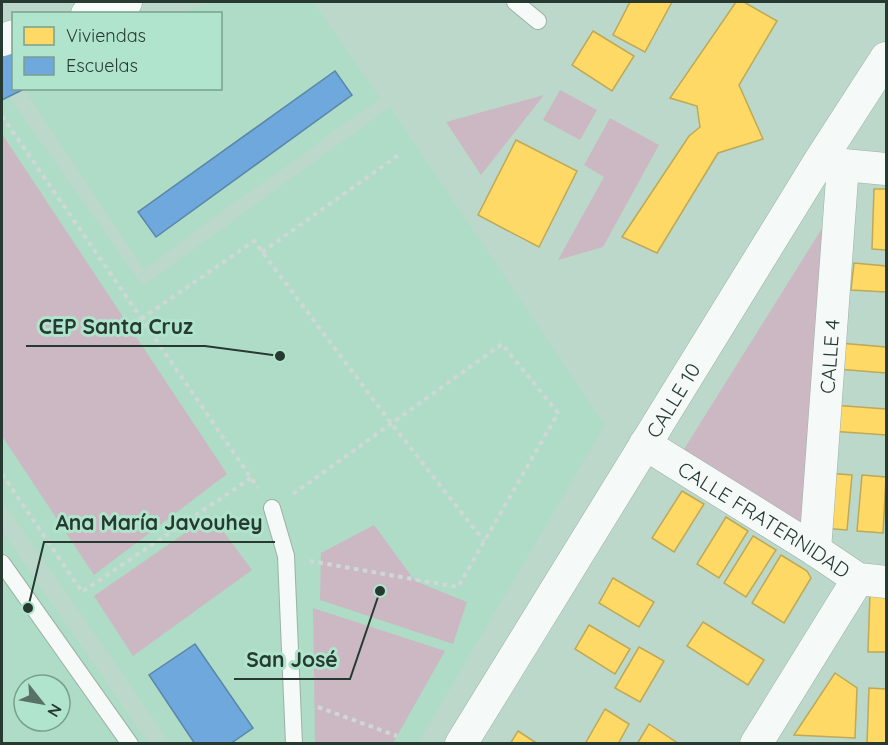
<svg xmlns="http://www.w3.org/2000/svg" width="888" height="745" font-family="Quicksand,sans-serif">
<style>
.built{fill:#aedcc7;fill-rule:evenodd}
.green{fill:#cbb8c3}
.homes{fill:#ffd966;stroke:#bea956;stroke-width:1.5}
.schools{fill:#6fa8dc;stroke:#5987a9;stroke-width:1.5}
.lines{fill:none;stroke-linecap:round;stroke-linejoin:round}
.lane-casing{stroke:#9bb2a7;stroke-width:18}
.street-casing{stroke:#9bb2a7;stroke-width:33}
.path{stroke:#cfd8d4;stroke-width:4;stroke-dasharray:4.5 4.5;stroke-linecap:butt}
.lane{stroke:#f5f9f7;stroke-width:16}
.street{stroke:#f5f9f7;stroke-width:32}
.labels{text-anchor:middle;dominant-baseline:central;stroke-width:6;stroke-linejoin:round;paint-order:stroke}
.street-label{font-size:20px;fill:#263a31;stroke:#b0e4cc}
.leader{fill:none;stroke:#263a31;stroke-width:2}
.callout-dot{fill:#263a31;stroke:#b0e4cc;stroke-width:2}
.callout-label{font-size:21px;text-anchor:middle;font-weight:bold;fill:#263a31;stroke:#b0e4cc;stroke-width:6;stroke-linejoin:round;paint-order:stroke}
</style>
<rect width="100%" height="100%" fill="#bcd8cb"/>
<g class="built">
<path d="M215,2H313L381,99L341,125L304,154L229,206L144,270L24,89L220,88V14L179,13Z"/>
<path d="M2,87L143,286L390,107L605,425L418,743H170L2,500Z"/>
<path d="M2,531L148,743H2ZM24,685H60V721H24Z"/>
</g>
<g class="green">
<path d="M560,90L597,110L580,140L543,120Z"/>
<path d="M544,95L481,175L446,122Z"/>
<path d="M610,118L659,145L603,247L558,260L604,177L584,165Z"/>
<path d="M2,134L227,474L94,575L2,436Z"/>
<path d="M836,206L815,531L681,454Z"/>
<path d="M211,515L252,570L133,656L94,596Z"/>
<path d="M374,525L415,581L467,602L453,644L320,600L321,553Z"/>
<path d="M313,608L445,651L393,743H315Z"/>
</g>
<g class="homes">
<path d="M630,2H672L645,52L613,35Z"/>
<path d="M736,2H744L777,21L739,85L763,139L718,153L657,253L622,237L689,136L700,127L697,106L670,98Z"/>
<path d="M593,31L634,56L612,91L572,65Z"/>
<path d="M516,140L577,171L539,247L478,215Z"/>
<path d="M874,189H886V250L872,249Z"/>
<path d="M854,263L886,266V292L851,290Z"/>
<path d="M839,343L886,347V373L837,369Z"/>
<path d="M832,405L886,409V435L830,431Z"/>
<path d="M827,473L852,475L847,530L821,528Z"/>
<path d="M862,475L886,477L883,533L857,531Z"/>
<path d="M682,491L704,504L674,552L652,538Z"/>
<path d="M726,517L748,531L719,578L697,564Z"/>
<path d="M753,536L776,550L746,597L724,583Z"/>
<path d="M781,555L807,571L811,578L784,623L752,603Z"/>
<path d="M613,578L654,602L639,627L599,603Z"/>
<path d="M870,592H886V652H868Z"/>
<path d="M703,622L764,660L748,685L687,646Z"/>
<path d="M589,625L630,649L615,674L575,649Z"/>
<path d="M639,647L664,661L640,702L615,688Z"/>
<path d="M835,673L857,688L855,738L794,735Z"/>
<path d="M869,688L886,689V744H867Z"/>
<path d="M605,709L629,724L618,744H585Z"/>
<path d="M649,724L679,744H637Z"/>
<path d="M518,731L538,744H510Z"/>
</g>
<g class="schools">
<path d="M14,49V88H26L2,100V52Z"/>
<path d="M335,71L352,95L156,237L138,212Z"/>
<path d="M195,644L253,728L230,744H195L149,675Z"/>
</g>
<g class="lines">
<defs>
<g id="lane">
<path d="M515,2L538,21"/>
<path d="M272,508L286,556L294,744"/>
<path d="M2,563L130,744"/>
</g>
<g id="street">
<path d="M87,14L126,2"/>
<path d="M2,40L14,36"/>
<path d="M822,163L886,169"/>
<path id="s1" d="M645,444L815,550L858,579L886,582"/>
<path id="s2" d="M815,550L843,165"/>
<path id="s3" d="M461,744L819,162L886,58"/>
<path d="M756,744L858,579"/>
</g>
</defs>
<use href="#lane" class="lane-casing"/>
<use href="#street" class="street-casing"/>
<g class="path">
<path d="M2,116L258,488"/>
<path d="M262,252L400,154"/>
<path d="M141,319L254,241L391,423L484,541"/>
<path d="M2,474L82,592L251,478"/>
<path d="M293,494L502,344L558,413L458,587L310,561"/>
<path d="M318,707L397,736"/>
</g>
<use href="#lane" class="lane"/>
<use href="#street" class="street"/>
</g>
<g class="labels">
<g class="street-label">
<text stroke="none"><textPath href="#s2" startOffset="194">CALLE 4</textPath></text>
<text stroke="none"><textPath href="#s3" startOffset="404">CALLE 10</textPath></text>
<text stroke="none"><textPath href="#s1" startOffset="141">CALLE FRATERNIDAD</textPath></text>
</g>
</g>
<path class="leader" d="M280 356L205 346H26M28 608L44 542H275M380 591L350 679H234"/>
<g class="callout-dot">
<circle cx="280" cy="356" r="6"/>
<circle cx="28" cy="608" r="6"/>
<circle cx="380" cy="591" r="6"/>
</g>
<g class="callout-label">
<text x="116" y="334">CEP Santa Cruz</text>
<text x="159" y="530">Ana María Javouhey</text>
<text x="292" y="667">San José</text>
</g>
<rect width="888" height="745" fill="none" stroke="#263a31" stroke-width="6"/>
<rect x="12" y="12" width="210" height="78" fill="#b0e4cc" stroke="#79a08e" stroke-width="1.5"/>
<rect x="24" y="27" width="30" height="18" fill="#ffd966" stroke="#79a08e" stroke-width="1.5"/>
<text x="66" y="42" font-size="18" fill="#263a31">Viviendas</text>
<rect x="24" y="57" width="30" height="18" fill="#6fa8dc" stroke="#79a08e" stroke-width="1.5"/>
<text x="66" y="72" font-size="18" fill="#263a31">Escuelas</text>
<g transform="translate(42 703) rotate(121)"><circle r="28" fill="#b0e4cc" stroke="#79a08e" stroke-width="1.5"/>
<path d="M0-4.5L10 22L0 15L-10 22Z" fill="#5a7167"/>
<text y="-9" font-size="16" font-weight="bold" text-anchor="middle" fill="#263a31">N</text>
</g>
</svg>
